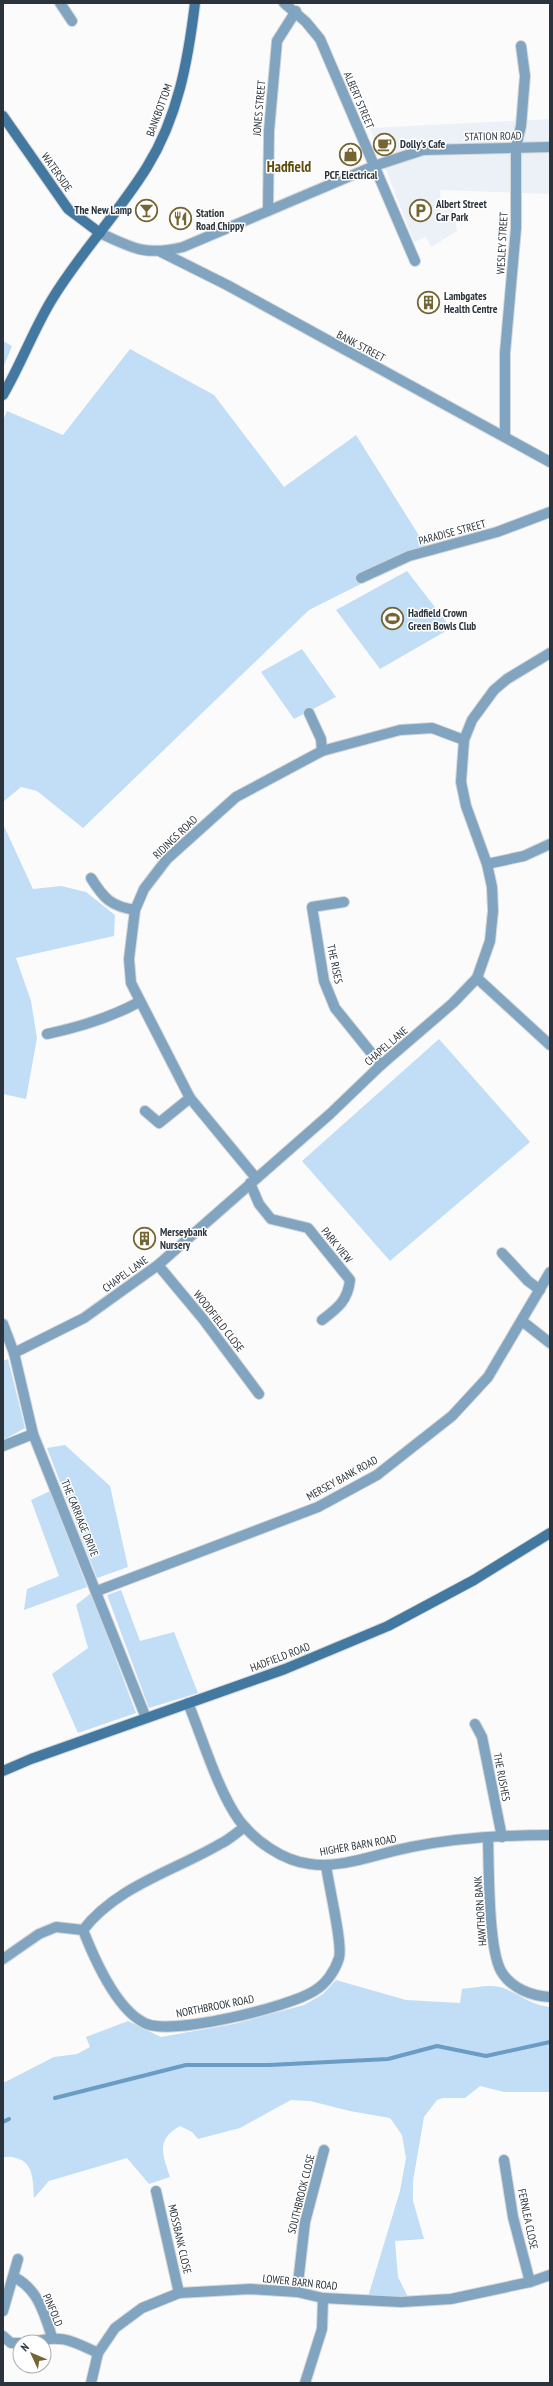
<svg xmlns="http://www.w3.org/2000/svg" width="553" height="2386" font-family="'PT Sans Narrow',sans-serif">
<style>
.built{fill:#ebf1f7}
.green{fill:#c1def6}
.lines{fill:none;stroke-linecap:round;stroke-linejoin:round}
.stream{stroke:#6b9cc3;stroke-width:4}
.street-casing{stroke:#d6d7d9;stroke-width:12}
.secondary-casing{stroke:#d6d7d9;stroke-width:12}
.street{stroke:#81a4c0;stroke-width:10}
.secondary{stroke:#4379a1;stroke-width:10}
.labels{text-anchor:middle;dominant-baseline:central;stroke-width:3;stroke-linejoin:round;paint-order:stroke}
.street-label{font-size:11px;fill:#2b343c;stroke:#fff}
.poi-label{font-size:11px;font-weight:bold;fill:#2b343c;stroke:#fff;text-anchor:start}
.district-label{font-size:15px;font-weight:bold;fill:#5e4c0d;stroke:#fff}
</style>
<rect width="100%" height="100%" fill="#fbfbfb"/>
<path class="built" d="M550,119V194L440,190L441,211L453,208L457,231L431,247L426,237L414,242L370,128Z"/>
<g class="green">
<path d="M3,341L12,346L3,368Z"/>
<path d="M130,349L214,395L284,487L356,435L428,550L309,610L83,828L37,791L21,787L3,802V420L7,411L63,435Z"/>
<path d="M407,571L451,628L380,669L336,610Z"/>
<path d="M302,649L336,697L294,719L261,672Z"/>
<path d="M3,824L33,889L61,886L86,892L115,915L114,936L16,958L31,1001L37,1038L26,1099L3,1094Z"/>
<path d="M439,1039L530,1142L390,1261L302,1161Z"/>
<path d="M8,1359L25,1428L3,1440V1361Z"/>
<path d="M65,1445L110,1486L128,1567L97,1578L47,1448Z"/>
<path d="M50,1491L87,1587L24,1610L27,1589L59,1576L31,1500Z"/>
<path d="M121,1590L140,1641L174,1632L198,1693L149,1708L107,1595Z"/>
<path d="M91,1593L136,1713L78,1733L52,1674L88,1648L76,1605Z"/>
<path d="M336,1980L406,2000L460,2003L462,1989C475,1988 494,1983 506,1989C522,1996 532,2005 550,2007V2092H504L480,2086L465,2098H443L437,2100L424,2117L413,2181V2201L424,2239L395,2241L398,2277L410,2301L367,2300L400,2191L406,2158L402,2135L390,2118L350,2111L310,2101L291,2100L240,2128L198,2139L192,2132L180,2126C155,2140 163,2155 170,2177L149,2184L127,2158L49,2181L34,2198C33,2182 34,2162 16,2158C11,2157 7,2156 3,2158V2083L54,2057L77,2054L90,2047L86,2037L128,2021L161,2037L234,2024L304,2005L323,1994Z"/>
</g>
<g class="lines">
<g class="stream">
<path d="M55,2098L186,2065H269L388,2059L437,2046L486,2056L550,2042"/>
<path d="M3,2122L9,2119"/>
</g>
<defs>
<g id="street">
<path d="M60,3L72,21"/>
<path d="M284,3L306,22L320,39L415,261"/>
<path d="M268,211L269,131L277,41L296,11"/>
<path d="M100,233C134,249 146,256 183,247L374,166L423,150L550,147"/>
<path d="M161,252L227,285L550,462"/>
<path d="M505,435V353L516,228V147L521,126L525,76L521,46"/>
<path d="M361,578L409,556L497,532L550,512"/>
<path d="M309,713L321,739L322,751"/>
<path d="M487,864L524,856L550,844"/>
<path d="M91,878C104,899 111,906 135,910"/>
<path d="M344,902L312,907L324,981L335,1008L381,1065"/>
<path d="M477,978L550,1045"/>
<path d="M47,1034C80,1027 110,1018 139,1002"/>
<path d="M145,1111L159,1123L190,1098"/>
<path d="M256,1178L190,1098L131,983L129,959L135,910L144,889L167,859L236,797L322,751L400,730L432,728L464,740"/>
<path d="M250,1183L259,1204L271,1219L308,1228L350,1280C348,1300 338,1308 322,1320"/>
<path d="M502,1253L528,1281L540,1290"/>
<path d="M158,1265L203,1319L259,1394"/>
<path d="M522,1321L550,1343"/>
<path d="M3,1324L14,1353L33,1434L146,1718"/>
<path d="M14,1353L84,1318L158,1265L330,1114L381,1065L453,1003L477,978L490,941L493,911L492,887L487,864L466,806L461,782L464,740L472,720L494,690L507,679L550,653"/>
<path d="M3,1446L33,1434"/>
<path d="M97,1591L318,1507L377,1475L452,1416L488,1377L550,1272"/>
<path d="M188,1703C202,1737 218,1791 239,1820C255,1841 283,1861 310,1864C342,1869 379,1853 411,1847C456,1838 504,1835 550,1835"/>
<path d="M475,1724L482,1737L502,1837"/>
<path d="M245,1827C237,1832 229,1840 220,1844C174,1871 117,1886 83,1930C94,1958 117,2012 147,2024C174,2035 289,2007 314,1991C326,1984 335,1971 339,1958C343,1944 328,1883 326,1865"/>
<path d="M488,1838C489,1867 488,1948 501,1971C511,1988 531,1996 550,1997"/>
<path d="M3,1959L39,1934L56,1927L83,1930"/>
<path d="M504,2160L513,2217L530,2282"/>
<path d="M156,2191L179,2293"/>
<path d="M14,2277C38,2289 44,2313 52,2337"/>
<path d="M297,2292L305,2222L324,2150"/>
<path d="M3,2311L18,2259"/>
<path d="M3,2336L11,2343H20"/>
<path d="M32,2342C62,2334 72,2341 98,2353"/>
<path d="M91,2383L98,2353L115,2328L142,2308L179,2293L250,2289L297,2292L323,2298L401,2302L451,2299L530,2282L550,2275"/>
<path d="M305,2383L322,2329L323,2298"/>
</g>
<g id="secondary">
<path d="M3,116L68,209L100,233"/>
<path d="M3,395C21,364 33,331 51,301C79,254 118,214 147,167C178,117 188,61 195,3"/>
<path d="M3,1771L31,1759L285,1669L388,1626L474,1580L550,1533"/>
</g>
</defs>
<use href="#street" class="street-casing"/>
<use href="#secondary" class="secondary-casing"/>
<use href="#street" class="street"/>
<use href="#secondary" class="secondary"/>
</g>
<defs>
<symbol id="cafe-ring" viewBox="-11 -11 22 22"><circle r="9.5" fill="#fff" stroke="#766533" stroke-width="1.5"/><path d="M-5.5-4.5H6V0H3Q3 3.5 0 3.5H-2.5Q-5.5 3.5-5.5 0ZM3-3.2v2h1.7v-2ZM-6 4.5H4V6H-6Z" fill="#766533"/></symbol>
<symbol id="shop-ring" viewBox="-11 -11 22 22"><circle r="9.5" fill="#fff" stroke="#766533" stroke-width="1.5"/><path d="M-5-2.5h2.3a2.7 3.5 0 0 1 5.4 0H5L5.5 6h-11ZM-1.5-2.5h3a1.5 2.3 0 0 0-3 0Z" fill="#766533"/></symbol>
<symbol id="bar-ring" viewBox="-11 -11 22 22"><circle r="9.5" fill="#fff" stroke="#766533" stroke-width="1.5"/><path d="M-6-5H6L.8 .8V4.5H3.5V6h-7V4.5H-.8V.8Z" fill="#766533"/></symbol>
<symbol id="parking-ring" viewBox="-11 -11 22 22"><circle r="9.5" fill="#fff" stroke="#766533" stroke-width="1.5"/><path d="M-3.5-5.5H1a3.5 3.5 0 0 1 0 7H-1V5.5H-3.5ZM-1-3.4V-.6H.8a1.4 1.4 0 0 0 0-2.8Z" fill="#766533"/></symbol>
<symbol id="restaurant-ring" viewBox="-11 -11 22 22"><circle r="9.5" fill="#fff" stroke="#766533" stroke-width="1.5"/><path d="M-5-6h1v4h1v-4h1v4h1v-4h1v5L-1.5 .5V6h-2V.5L-5-1ZM5-6V6H3V1.5H1.5Q1.5-4 5-6Z" fill="#766533"/></symbol>
<symbol id="building-ring" viewBox="-11 -11 22 22"><circle r="9.5" fill="#fff" stroke="#766533" stroke-width="1.5"/><path d="M-4-6H4V6H1V3H-1V6H-4ZM-2.5-4.3h1.7v1.8h-1.7ZM.8-4.3h1.7v1.8H.8ZM-2.5-1h1.7V.8h-1.7ZM.8-1h1.7V.8H.8Z" fill="#766533"/></symbol>
<symbol id="stadium-ring" viewBox="-11 -11 22 22"><circle r="9.5" fill="#fff" stroke="#766533" stroke-width="1.5"/><path d="M0-5a6.5 5 0 1 0 0 10a6.5 5 0 1 0 0-10ZM-3.5-1.8h7v3.6h-7Z" fill="#766533"/></symbol>
</defs>
<g fill-rule="evenodd">
<use href="#cafe-ring" x="372" y="132" width="25" height="25"/>
<use href="#shop-ring" x="338" y="142" width="25" height="25"/>
<use href="#bar-ring" x="134" y="198" width="25" height="25"/>
<use href="#parking-ring" x="408" y="198" width="25" height="25"/>
<use href="#restaurant-ring" x="168" y="206" width="25" height="25"/>
<use href="#building-ring" x="416" y="290" width="25" height="25"/>
<use href="#stadium-ring" x="380" y="606" width="25" height="25"/>
<use href="#building-ring" x="132" y="1226" width="25" height="25"/>
</g>
<g class="labels">
<g class="street-label">
<text transform="translate(359 100) rotate(67)">ALBERT STREET</text>
<text transform="translate(259 108) rotate(-85)">JONES STREET</text>
<text transform="translate(159 110) rotate(-70)">BANKBOTTOM</text>
<text transform="translate(493 136) rotate(-1)">STATION ROAD</text>
<text transform="translate(57 172) rotate(55)">WATERSIDE</text>
<text transform="translate(502 243) rotate(-87)">WESLEY STREET</text>
<text transform="translate(361 346) rotate(28)">BANK STREET</text>
<text transform="translate(452 532) rotate(-15)">PARADISE STREET</text>
<text transform="translate(175 837) rotate(-44)">RIDINGS ROAD</text>
<text transform="translate(335 964) rotate(78)">THE RISES</text>
<text transform="translate(386 1046) rotate(-41)">CHAPEL LANE</text>
<text transform="translate(337 1245) rotate(51)">PARK VIEW</text>
<text transform="translate(125 1274) rotate(-36)">CHAPEL LANE</text>
<text transform="translate(219 1321) rotate(52)">WOODFIELD CLOSE</text>
<text transform="translate(342 1478) rotate(-29)">MERSEY BANK ROAD</text>
<text transform="translate(80 1518) rotate(68)">THE CARRIAGE DRIVE</text>
<text transform="translate(280 1657) rotate(-21)">HADFIELD ROAD</text>
<text transform="translate(502 1777) rotate(79)">THE RUSHES</text>
<text transform="translate(358 1845) rotate(-10)">HIGHER BARN ROAD</text>
<text transform="translate(480 1911) rotate(-94)">HAWTHORN BANK</text>
<text transform="translate(215 2006) rotate(-11)">NORTHBROOK ROAD</text>
<text transform="translate(301 2194) rotate(-76)">SOUTHBROOK CLOSE</text>
<text transform="translate(528 2219) rotate(78)">FERNLEA CLOSE</text>
<text transform="translate(180 2239) rotate(77)">MOSSBANK CLOSE</text>
<text transform="translate(300 2282) rotate(6)">LOWER BARN ROAD</text>
<text transform="translate(53 2310) rotate(67)">PINFOLD</text>
</g>
<g class="poi-label">
<text x="400" y="144">Dolly's Cafe</text>
<text x="351" y="175" text-anchor="middle">PCF Electrical</text>
<text x="436" y="204">Albert Street<tspan x="436" dy="13">Car Park</tspan></text>
<text x="132" y="210" text-anchor="end">The New Lamp</text>
<text x="196" y="213">Station<tspan x="196" dy="13">Road Chippy</tspan></text>
<text x="444" y="296">Lambgates<tspan x="444" dy="13">Health Centre</tspan></text>
<text x="408" y="613">Hadfield Crown<tspan x="408" dy="13">Green Bowls Club</tspan></text>
<text x="160" y="1232">Merseybank<tspan x="160" dy="13">Nursery</tspan></text>
</g>
<g class="district-label">
<text x="289" y="166">Hadfield</text>
</g>
</g>
<rect width="553" height="2386" fill="none" stroke="#2b343c" stroke-width="8"/>
<g transform="translate(32 2354) rotate(314)"><circle r="19" fill="#ffffff" stroke="#aaaeb1"/>
<path d="M0-3L7 15L0 10L-7 15Z" fill="#766533"/>
<text y="-6" font-size="11" font-weight="bold" text-anchor="middle" fill="#2b343c">N</text>
</g>
</svg>
